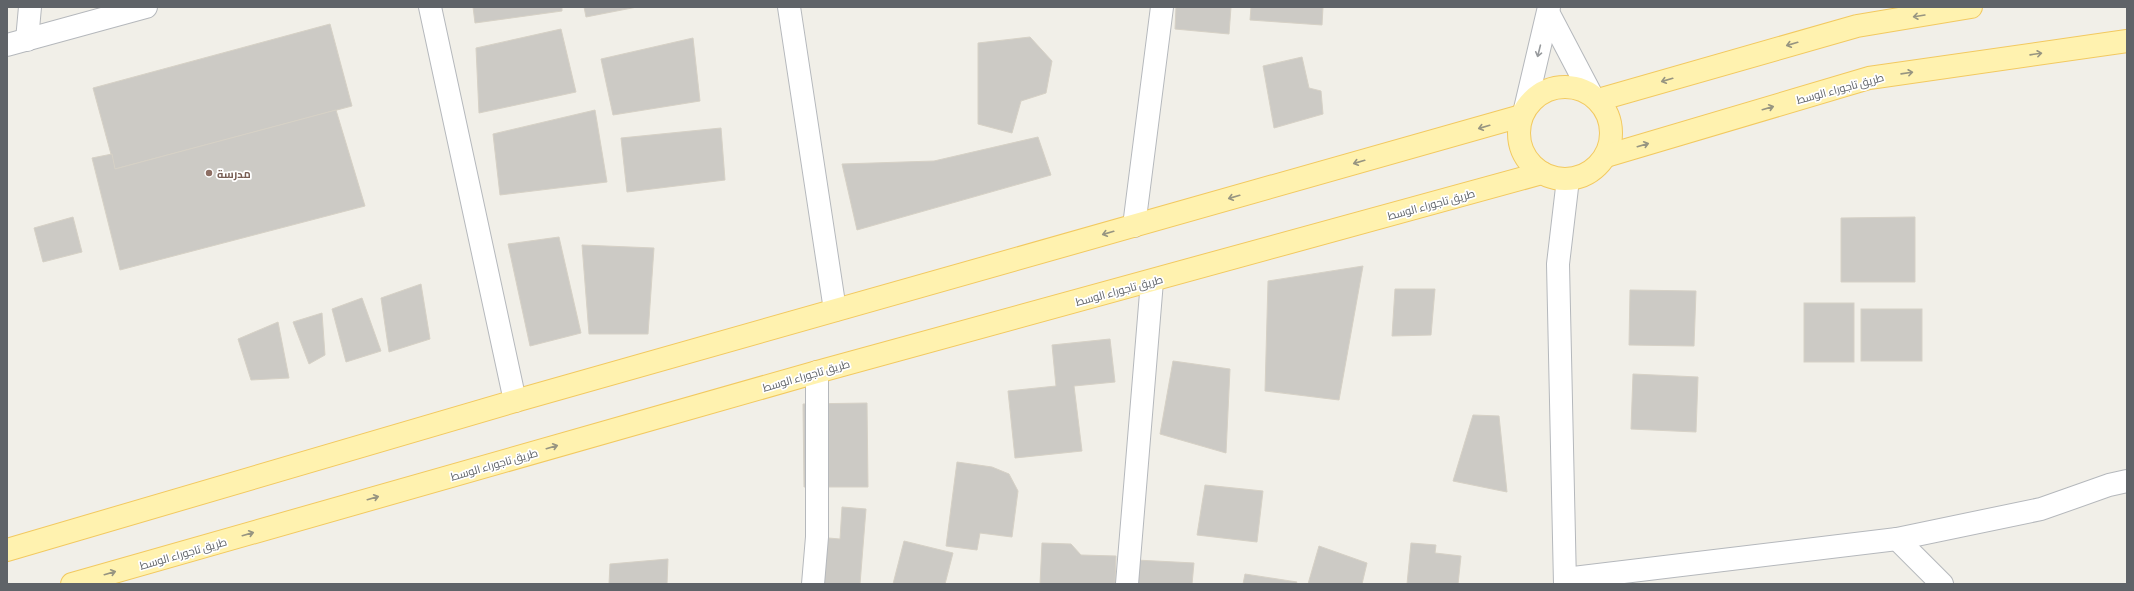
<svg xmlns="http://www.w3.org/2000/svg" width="2134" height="591" font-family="Commissioner,Cairo,sans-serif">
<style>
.building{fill:#cccac5;stroke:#d6d1c6}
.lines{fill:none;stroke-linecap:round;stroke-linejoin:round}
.minor-casing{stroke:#b5b8bc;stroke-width:24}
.tertiary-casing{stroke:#b5b8bc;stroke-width:24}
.primary-casing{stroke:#f2c960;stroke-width:24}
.minor{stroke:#fff;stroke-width:22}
.tertiary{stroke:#fff;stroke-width:22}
.primary{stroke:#fff2af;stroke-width:22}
.oneway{stroke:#979581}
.oneway2{stroke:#979a9d}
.education-dot{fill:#8d6e63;stroke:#fff;stroke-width:1.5}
.labels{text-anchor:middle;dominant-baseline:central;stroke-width:3.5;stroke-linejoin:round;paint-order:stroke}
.street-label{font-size:11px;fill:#5f6368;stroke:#fff}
.education-label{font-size:11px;font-weight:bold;fill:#785e54;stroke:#fff;text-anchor:start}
</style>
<rect width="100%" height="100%" fill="#f1efe8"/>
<g class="building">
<path d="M473,7H562V11L475,23Z"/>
<path d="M584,7H637L586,17Z"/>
<path d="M1176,7H1231L1229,34L1175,29Z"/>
<path d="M1251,7H1323L1322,25L1250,20Z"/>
<path d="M330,24L352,106L115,169L93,88Z"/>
<path d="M561,29L576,92L479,113L476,48Z"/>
<path d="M1030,37L1052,61L1046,93L1021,101L1012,133L978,124V43Z"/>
<path d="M693,38L700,101L613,115L601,59Z"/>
<path d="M1302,57L1309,88L1321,91L1323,114L1274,128L1263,66Z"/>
<path d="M336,110L365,206L120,270L92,158L112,154L115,169Z"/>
<path d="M595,110L607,182L500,195L493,134Z"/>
<path d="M721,128L725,180L627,192L621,138Z"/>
<path d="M1038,137L1051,175L857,230L842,164L934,161Z"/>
<path d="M73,217L82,252L43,262L34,228Z"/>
<path d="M1915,217V282H1841V218Z"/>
<path d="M559,237L581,333L530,346L508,244Z"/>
<path d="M582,245L654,248L648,334H589Z"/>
<path d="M1363,266L1339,400L1265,391L1268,281Z"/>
<path d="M421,284L430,339L389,352L381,298Z"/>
<path d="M1395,289H1435L1431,335L1392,336Z"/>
<path d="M1630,290L1696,291L1694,346L1629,345Z"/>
<path d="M362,298L381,351L346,362L332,309Z"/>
<rect x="1804" y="303" width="50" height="59"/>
<rect x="1861" y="309" width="61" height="52"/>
<path d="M322,313L325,355L309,364L293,322Z"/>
<path d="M278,322L289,378L251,380L238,339Z"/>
<path d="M1110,339L1115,382L1074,386L1082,451L1015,458L1008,391L1056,386L1052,345Z"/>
<path d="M1173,361L1230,369L1226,453L1160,434Z"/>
<path d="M1633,374L1698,377L1696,432L1631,429Z"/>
<path d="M867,403L868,487H804L803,404Z"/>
<path d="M1473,415L1499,416L1507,492L1453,481Z"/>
<path d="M957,462L992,467L1009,474L1018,491L1012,537L980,533L977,550L946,546Z"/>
<path d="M1205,485L1263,491L1257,542L1197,535Z"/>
<path d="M842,507L866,509L860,584H813L817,537L840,539Z"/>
<path d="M904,541L953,553L945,584H893Z"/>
<path d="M1042,543L1071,544L1081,555L1116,556L1115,584H1040Z"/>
<path d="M1411,543L1436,545L1435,553L1461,556L1458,584H1407Z"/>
<path d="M1319,546L1367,563L1362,584H1308Z"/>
<path d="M668,559L667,584H609L610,564Z"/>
<path d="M1136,560L1194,563L1192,584H1135Z"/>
<path d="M1245,574L1297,582L1296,584H1243Z"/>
</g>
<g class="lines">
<defs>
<g id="minor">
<path d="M430,7L515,401"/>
<path d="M789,7L835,310"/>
<path d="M1549,14L1591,94"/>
<path d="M27,40L30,7"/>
<path d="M7,45L146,7"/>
<path d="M1525,109L1549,7"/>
<path d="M1134,226L1162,7"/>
<path d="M1897,539L1942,584"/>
<path d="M1565,579L1897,539L2041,509L2109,485L2127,481"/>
<path d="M813,584L817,537V372"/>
<path d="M1127,584L1152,281"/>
</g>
<path id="tertiary" d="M1565,584L1558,264L1568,179"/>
<g id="primary">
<circle cx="1565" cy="133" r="46"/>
<path d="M1598,100L1857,26L1971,7"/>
<path d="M1606,156L1869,78L2127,41"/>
<path d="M7,550L515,401L1521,116"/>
<path d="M72,584L817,372L1542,173"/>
</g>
</defs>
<use href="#minor" class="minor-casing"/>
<use href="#tertiary" class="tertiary-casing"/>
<use href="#primary" class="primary-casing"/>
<use href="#minor" class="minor"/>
<use href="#tertiary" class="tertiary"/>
<use href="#primary" class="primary"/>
</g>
<defs><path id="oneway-shaft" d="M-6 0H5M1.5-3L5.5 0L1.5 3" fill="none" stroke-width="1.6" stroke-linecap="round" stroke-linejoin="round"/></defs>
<g class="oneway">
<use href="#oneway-shaft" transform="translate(1919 16) rotate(171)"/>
<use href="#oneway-shaft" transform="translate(1792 44) rotate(164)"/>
<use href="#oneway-shaft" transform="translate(2036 54) rotate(-8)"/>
<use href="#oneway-shaft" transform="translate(1907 73) rotate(-8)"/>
<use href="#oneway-shaft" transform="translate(1667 80) rotate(164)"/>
<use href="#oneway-shaft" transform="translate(1768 108) rotate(-16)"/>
<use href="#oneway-shaft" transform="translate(1484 127) rotate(164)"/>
<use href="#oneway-shaft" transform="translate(1643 145) rotate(-16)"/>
<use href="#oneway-shaft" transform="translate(1359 162) rotate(164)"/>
<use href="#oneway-shaft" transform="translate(1234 197) rotate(164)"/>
<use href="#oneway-shaft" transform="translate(1108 233) rotate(164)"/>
<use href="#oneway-shaft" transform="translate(552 447) rotate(-16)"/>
<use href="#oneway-shaft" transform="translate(373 498) rotate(-16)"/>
<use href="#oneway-shaft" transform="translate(248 534) rotate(-16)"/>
<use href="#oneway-shaft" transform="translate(110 573) rotate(-16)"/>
</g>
<use class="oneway2" href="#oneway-shaft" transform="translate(1539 51) rotate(104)"/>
<circle class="education-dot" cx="209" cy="173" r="4"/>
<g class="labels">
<g class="street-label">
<text transform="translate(1840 88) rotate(-15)">طريق تاجوراء الوسط</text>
<text transform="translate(1431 204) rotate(-15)">طريق تاجوراء الوسط</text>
<text transform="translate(1119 290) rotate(-15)">طريق تاجوراء الوسط</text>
<text transform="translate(806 375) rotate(-16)">طريق تاجوراء الوسط</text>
<text transform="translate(494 464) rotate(-16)">طريق تاجوراء الوسط</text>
<text transform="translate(183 553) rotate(-16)">طريق تاجوراء الوسط</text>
</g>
<g class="education-label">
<text x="217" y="173">مدرسة</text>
</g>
</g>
<rect width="2134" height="591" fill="none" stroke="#5f6368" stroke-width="16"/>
</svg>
